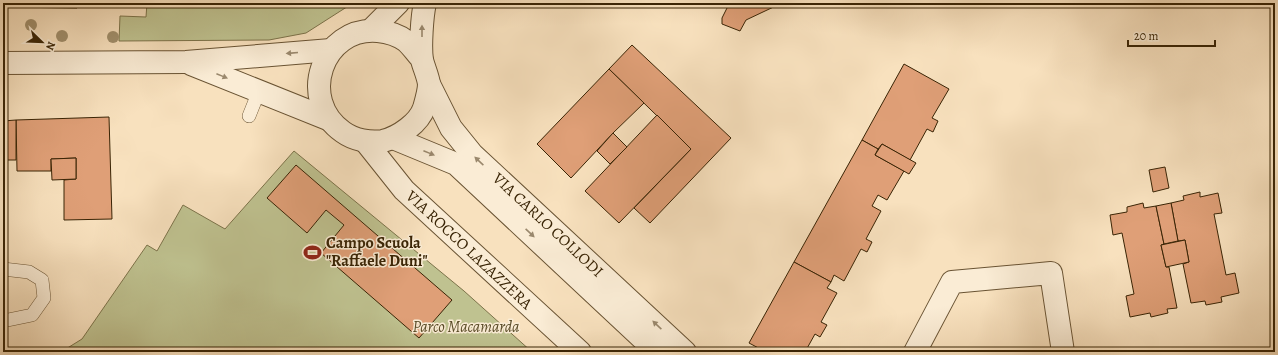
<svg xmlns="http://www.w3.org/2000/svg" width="1278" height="355" font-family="Alegreya,serif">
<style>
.green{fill:#bfc290;stroke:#7c734a}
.building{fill:#df9f77;stroke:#392405}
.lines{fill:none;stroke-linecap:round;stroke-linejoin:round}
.lane-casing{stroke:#695333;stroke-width:14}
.street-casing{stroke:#695333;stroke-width:24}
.lane{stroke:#faecd5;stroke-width:13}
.street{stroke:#faecd5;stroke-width:22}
.tree{fill:#a18f6c}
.oneway{fill:#9a886d}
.labels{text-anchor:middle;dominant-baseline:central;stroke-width:3;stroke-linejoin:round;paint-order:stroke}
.street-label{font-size:16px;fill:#392405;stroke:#faecd5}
.poi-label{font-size:16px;font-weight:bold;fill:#392405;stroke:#faecd5;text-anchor:start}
.park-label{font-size:16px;font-style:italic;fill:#5a4c28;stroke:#faecd5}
</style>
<rect width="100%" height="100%" fill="#f8e1be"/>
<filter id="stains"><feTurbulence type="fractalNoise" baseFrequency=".005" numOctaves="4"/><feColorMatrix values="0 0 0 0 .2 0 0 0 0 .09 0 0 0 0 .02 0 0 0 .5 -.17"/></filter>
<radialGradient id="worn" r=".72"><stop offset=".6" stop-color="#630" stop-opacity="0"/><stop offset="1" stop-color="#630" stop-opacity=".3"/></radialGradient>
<g class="green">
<path d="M147,3H353L306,33L269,40L119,41L120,16L146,17Z"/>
<path d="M294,151L464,291L532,352H61L82,339L147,245L157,251L183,205L225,229Z"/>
</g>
<g class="building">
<path d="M3,3H77V8L3,7Z"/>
<path d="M724,3H782L746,20L740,31L722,24V18L727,8Z"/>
<path d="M632,45L731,138L650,223L634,208L691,149L609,69Z"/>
<path d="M904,64L949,89L932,118L938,121L933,132L927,129L910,160L882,144L878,149L862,140Z"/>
<path d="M609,69L644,103L613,133L571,178L537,144Z"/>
<path d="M657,115L691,149L619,223L585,191Z"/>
<path d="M109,117L112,219L64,220V180L76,179V158L51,159V171H17L16,120Z"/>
<path d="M16,120V160H3V121Z"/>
<path d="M613,133L627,147L610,164L597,151Z"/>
<path d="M862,140L878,149L875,155L904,171L887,200L878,195L872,206L881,211L866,239L872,242L867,252L861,249L844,281L834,275L831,282L794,262Z"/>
<path d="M882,144L916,163L909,174L875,155Z"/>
<path d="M76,158V179L52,180L51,159Z"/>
<path d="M296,165L452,300L419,338L321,253L344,225L326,210L307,233L267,198Z"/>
<path d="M1165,167L1169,188L1153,192L1149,170Z"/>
<path d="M1200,192V197L1218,193L1222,213L1214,214L1226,275L1235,273L1239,293L1221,297L1222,302L1206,305L1205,301L1191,303L1183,264L1189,262L1185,240L1178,241L1171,203L1184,200L1183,196Z"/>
<path d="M1143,203L1144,208L1156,206L1164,244L1161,245L1166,267H1169L1177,308L1167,309L1168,313L1151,317L1150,313L1130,317L1126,296L1134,294L1122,233L1113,235L1110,215L1127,212V207Z"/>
<path d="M1171,203L1178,241L1164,244L1156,206Z"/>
<path d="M1185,240L1189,262L1166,267L1161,245Z"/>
<path d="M794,262L831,282L827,288L837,293L821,322L827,325L820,337L815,334L805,352H766L749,343Z"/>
</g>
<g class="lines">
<defs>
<g id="lane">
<path d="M249,116L259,91"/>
<path d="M3,269L29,272L42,280L44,298L32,315L3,321"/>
</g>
<g id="street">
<path d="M371,30L398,3"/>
<path d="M422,59C417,54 412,46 406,41C398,35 388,32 378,31C322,26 297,100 343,132C354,140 370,143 383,141C399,137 419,123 424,108C426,101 429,91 429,84C428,76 424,68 422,60C420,47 422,16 425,3"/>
<path d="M3,63L186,62L331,50"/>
<path d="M191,64L328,119"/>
<path d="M429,84L451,128L472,154L685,352"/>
<path d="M393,138L456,164L657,352"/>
<path d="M365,141L404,190L580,352"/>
<path d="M915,352L952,282L1051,273L1063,352"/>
</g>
</defs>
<use href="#lane" class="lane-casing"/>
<use href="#street" class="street-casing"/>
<use href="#lane" class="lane"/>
<use href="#street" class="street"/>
</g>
<g class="tree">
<circle cx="31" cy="25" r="6"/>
<circle cx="62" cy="36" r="6"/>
<circle cx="113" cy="37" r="6"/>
</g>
<defs><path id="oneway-solid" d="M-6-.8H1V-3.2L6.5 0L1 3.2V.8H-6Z"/></defs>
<g class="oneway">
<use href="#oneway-solid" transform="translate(422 31) rotate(-90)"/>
<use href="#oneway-solid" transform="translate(292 53) rotate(175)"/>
<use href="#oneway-solid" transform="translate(222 76) rotate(22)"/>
<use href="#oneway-solid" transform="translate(429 153) rotate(22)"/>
<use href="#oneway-solid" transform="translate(479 161) rotate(-137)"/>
<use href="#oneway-solid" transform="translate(530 233) rotate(43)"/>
<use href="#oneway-solid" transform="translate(657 325) rotate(-137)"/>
</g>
<defs>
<symbol id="stadium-bare" viewBox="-9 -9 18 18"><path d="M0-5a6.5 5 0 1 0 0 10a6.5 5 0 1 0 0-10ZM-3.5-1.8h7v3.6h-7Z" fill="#8f2418" stroke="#faecd5" stroke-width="2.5" paint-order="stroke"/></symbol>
</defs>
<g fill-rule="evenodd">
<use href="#stadium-bare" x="300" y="240" width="25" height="25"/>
</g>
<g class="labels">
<g class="street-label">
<text transform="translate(548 225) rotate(43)">VIA CARLO COLLODI</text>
<text transform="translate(469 250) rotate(43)">VIA ROCCO LAZAZZERA</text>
</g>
<g class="poi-label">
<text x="326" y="243">Campo Scuola<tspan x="326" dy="18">"Raffaele Duni"</tspan></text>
</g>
<g class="park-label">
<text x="466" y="327">Parco Macamarda</text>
</g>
</g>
<rect width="1278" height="355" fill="none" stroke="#f8e1be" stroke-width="16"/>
<rect x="4" y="4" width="1270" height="347" fill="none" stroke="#392405" stroke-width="2"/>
<rect x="8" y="8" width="1262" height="339" fill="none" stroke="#392405"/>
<g transform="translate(42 42) rotate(113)" stroke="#faecd5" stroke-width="3" paint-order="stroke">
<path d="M0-3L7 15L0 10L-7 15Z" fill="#392405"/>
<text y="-6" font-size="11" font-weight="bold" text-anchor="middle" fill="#392405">N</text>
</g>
<path d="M1128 40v6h87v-6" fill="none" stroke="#392405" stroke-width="2"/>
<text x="1134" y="40" font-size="12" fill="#392405" stroke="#faecd5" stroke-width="3" paint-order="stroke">20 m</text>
<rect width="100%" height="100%" filter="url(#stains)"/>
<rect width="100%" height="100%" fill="url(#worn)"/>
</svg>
